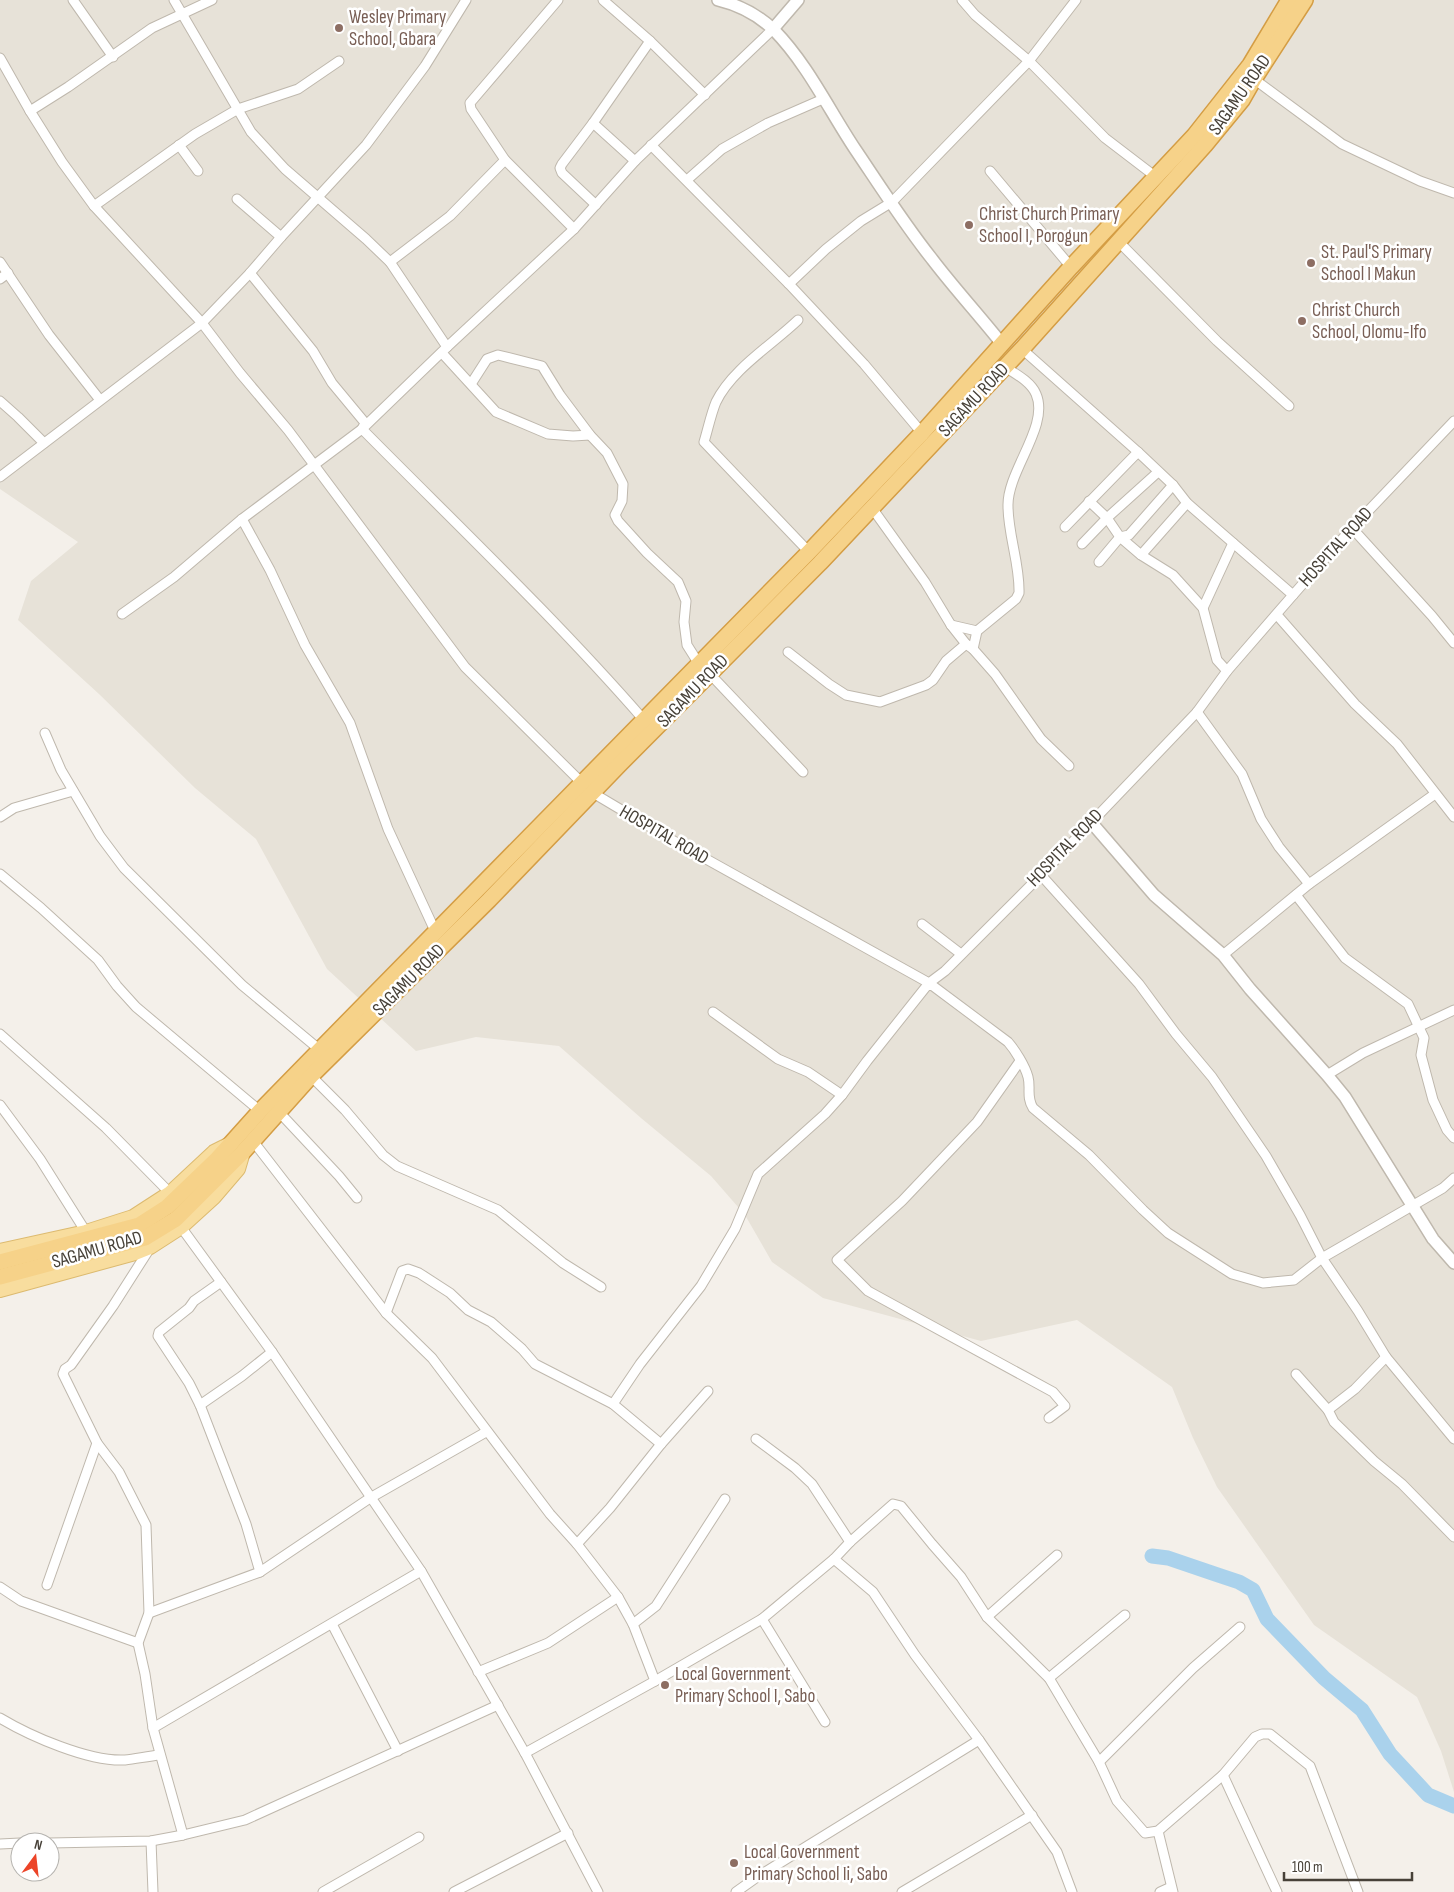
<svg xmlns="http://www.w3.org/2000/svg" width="1454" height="1892" font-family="'Sofia Sans Condensed',sans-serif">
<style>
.residential{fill:#e7e2d8}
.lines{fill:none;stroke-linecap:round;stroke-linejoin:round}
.river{stroke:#aad2ec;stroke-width:15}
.minor-casing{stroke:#bfb8ad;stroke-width:11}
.tertiary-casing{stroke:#bfb8ad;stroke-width:14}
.primary-casing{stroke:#dcba6f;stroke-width:16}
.trunk-casing{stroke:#d49d44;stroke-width:18}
.minor{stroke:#fff;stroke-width:9}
.tertiary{stroke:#fff;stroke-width:11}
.primary{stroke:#f8dd9e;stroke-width:14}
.trunk{stroke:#f6d289;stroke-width:15}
.education-dot{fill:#8d6e63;stroke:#fff;stroke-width:2}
.labels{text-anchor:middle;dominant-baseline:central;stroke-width:5;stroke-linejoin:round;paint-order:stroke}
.education-label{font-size:19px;fill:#785e54;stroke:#fff;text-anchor:start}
.street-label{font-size:19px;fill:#474138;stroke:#fff}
</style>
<rect width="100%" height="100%" fill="#f4f0ea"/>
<path class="residential" d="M0,0H1454V1792L1441,1751L1417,1697L1314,1625L1217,1487L1193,1438L1172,1387L1077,1320L981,1341L823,1298L772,1262L745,1215L711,1176L641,1118L559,1046L476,1037L416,1051L327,969L256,839L195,788L99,694L18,620L31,581L78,542L0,489Z"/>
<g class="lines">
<path class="river" d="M1152,1556L1168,1558L1215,1574L1239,1582L1253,1590L1267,1619L1324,1678L1362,1710L1390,1754L1428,1795L1454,1806"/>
<defs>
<g id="minor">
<path d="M73,0L113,57"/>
<path d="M174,0L251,132L285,169L366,239L390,262L447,347"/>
<path d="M558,0L470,103L471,109L505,160L574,229"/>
<path d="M603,0L650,41L705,95"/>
<path d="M962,0L975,15L1029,61L1105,138L1156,177"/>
<path d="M0,58L30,111L62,162L94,206L202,323L240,373L288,430L465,667L582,783"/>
<path d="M1254,79L1342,144L1420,181L1454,193"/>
<path d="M30,111L68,87L152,28L212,0"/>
<path d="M593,123L635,161"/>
<path d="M179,145L198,171"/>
<path d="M651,145L789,284L864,364L922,433"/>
<path d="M990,171L1071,267"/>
<path d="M687,180L722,149L768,123L823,99"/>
<path d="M237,199L281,237"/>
<path d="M596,205L562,173L560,168L562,164L593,123L650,41"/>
<path d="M94,206L195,134L238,109L298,89L339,61"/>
<path d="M1118,241L1217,341L1289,406"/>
<path d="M0,262L49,335L100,400"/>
<path d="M390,262L450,216L505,160"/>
<path d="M250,273L313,351L332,383L366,424L363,427"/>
<path d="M0,279L8,273"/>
<path d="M789,284L826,249L861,221L892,202L1029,61L1076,0"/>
<path d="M798,320C772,345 732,369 716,402C711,414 708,429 704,442L809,552"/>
<path d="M1022,349L1138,452L1173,485L1187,503L1293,595"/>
<path d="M442,353L496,412L548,434L573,436L590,435"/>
<path d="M471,384L487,359L498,355L542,366L560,395L590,435L607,453L623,484L622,501L615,515L618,521L647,553L678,582L686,601L684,622L687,645L699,664"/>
<path d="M0,401L18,417L44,443"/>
<path d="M362,429C457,525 555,618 643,719"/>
<path d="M0,477L202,323L250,273L281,237L366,145L425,66L466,0"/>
<path d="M1089,501L1107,518L1120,537L1141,555L1173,575L1203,608L1217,660L1227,671"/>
<path d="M872,508L925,582L951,625L966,644L973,649L995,674L1041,739L1069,766"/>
<path d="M242,519L270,570L305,645L350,723L388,829L436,933"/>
<path d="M1065,527L1138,452"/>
<path d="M1352,528L1432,616L1454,643"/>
<path d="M1082,544L1107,518L1158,472"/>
<path d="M1141,555L1187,503"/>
<path d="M1099,562L1120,537L1129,535L1173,485"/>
<path d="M1203,608L1233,543"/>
<path d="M122,614L174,577L242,519L362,429L447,347L574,229L635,161L773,29"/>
<path d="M1277,615L1355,704L1397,744L1454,817"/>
<path d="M951,625L977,631"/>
<path d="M973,649L977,631L1016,599L1019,593C1020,564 1008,535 1008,506C1007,471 1050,426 1036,394C1031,382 1016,374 1005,367"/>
<path d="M788,652L829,684L846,695L880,702L926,685L933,680L946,661L966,644"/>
<path d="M710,674L803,772"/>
<path d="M1197,712L1242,774L1261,819L1279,847L1309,884"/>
<path d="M45,733L61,770L100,836L124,868L242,985L320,1050"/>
<path d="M593,793L672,840L929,983L945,971L1041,875L1197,712L1227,671L1293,595L1352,528L1454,421"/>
<path d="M0,817L14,808L73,791"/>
<path d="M0,874L41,908L98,960L117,986L136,1007L260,1111"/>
<path d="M1041,875L1139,984L1176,1034L1212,1077L1266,1156L1300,1215L1322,1258L1358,1311L1386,1357L1454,1439"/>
<path d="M1296,895L1345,958L1408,1004L1424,1038L1421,1055L1433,1100L1447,1130L1454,1138"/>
<path d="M922,924L961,954"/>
<path d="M1223,955L1309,884L1435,794"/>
<path d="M713,1012L778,1059L808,1072L842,1095"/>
<path d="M0,1034L106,1128L170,1193"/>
<path d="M1020,1061L977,1122L902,1201L837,1260L868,1291L1053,1392L1065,1406L1049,1418"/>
<path d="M1327,1075L1363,1053L1454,1010"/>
<path d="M311,1076L345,1110L383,1155L397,1166L498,1210L563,1263L601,1287"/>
<path d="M0,1105L40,1159L86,1232"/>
<path d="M279,1112L339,1176L357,1198"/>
<path d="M253,1141L386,1313L432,1358L550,1514L577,1544L618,1597L633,1624L655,1681"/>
<path d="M181,1227L272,1352L421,1571L525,1753L598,1892"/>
<path d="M150,1248L113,1306L71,1365L65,1369L63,1374L97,1443L119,1472L146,1525L149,1613L138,1643L145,1674L153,1728L183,1835"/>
<path d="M221,1282L194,1301L189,1308L159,1332L158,1336L189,1383L200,1405L246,1524L260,1572"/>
<path d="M386,1313L402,1271L408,1269L419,1273L450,1293L468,1310L491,1322L522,1349L535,1364L613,1404L661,1444"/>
<path d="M1296,1374L1328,1410L1334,1422L1374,1461L1402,1484L1454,1537"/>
<path d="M613,1404L640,1364L701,1286L735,1229L758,1174L825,1114L842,1095L867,1061L929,983L1008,1042C1015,1050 1025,1066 1028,1077C1031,1088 1026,1097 1033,1108L1089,1155L1143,1210L1168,1233L1232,1274L1263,1283L1294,1280L1322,1258L1443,1188L1454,1178"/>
<path d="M200,1405L242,1376L272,1352"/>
<path d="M1328,1410L1355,1389L1386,1357"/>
<path d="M756,1439L795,1468L812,1484L850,1542"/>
<path d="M577,1544L610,1508L661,1444L708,1391"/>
<path d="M834,1559L873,1592L915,1655L979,1740L1057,1852L1072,1892"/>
<path d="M47,1585L97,1443"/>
<path d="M0,1587L21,1601L138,1643"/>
<path d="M149,1613L260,1572L370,1498L486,1432"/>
<path d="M987,1617L1057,1555"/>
<path d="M762,1619L825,1722"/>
<path d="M332,1624L398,1751"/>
<path d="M633,1624L656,1606L725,1499"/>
<path d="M478,1672L548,1643L618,1597"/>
<path d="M1049,1678L1125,1615"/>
<path d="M0,1718C30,1736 89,1762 125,1760C136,1759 148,1756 160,1755"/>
<path d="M153,1728L421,1571"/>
<path d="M525,1753L655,1681L762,1619L834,1559L850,1542L893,1504L901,1506L932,1544L961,1577L987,1617L1049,1678L1099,1762L1117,1801L1145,1833L1158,1831L1223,1775L1255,1737L1262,1734H1270L1310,1766L1358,1892"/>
<path d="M1099,1762L1193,1668L1240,1627"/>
<path d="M1223,1775L1277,1892"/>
<path d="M1158,1831L1173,1892"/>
<path d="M151,1841L153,1892"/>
<path d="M50,1843L151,1841L183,1835L245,1820L498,1705"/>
<path d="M0,1844L20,1843"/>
<path d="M323,1892L419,1837"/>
<path d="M454,1892L568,1833"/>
<path d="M736,1892L757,1877L979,1740"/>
<path d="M902,1892L1032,1815"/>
<path d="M1160,1892L1171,1887"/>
</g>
<g id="tertiary">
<path d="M718,0C739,5 758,15 774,30C808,65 829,110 855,149C880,186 904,224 932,259C954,288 979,315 1002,344"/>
<path d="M773,29L798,0"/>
<path d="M1091,822L1154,895L1223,955L1250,989L1327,1075L1345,1097L1433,1239L1454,1263"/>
</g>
<g id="primary">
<path d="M0,1251L86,1232L133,1217L170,1193L214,1152L228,1145"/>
<path d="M0,1290L135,1253L150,1247L181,1227L214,1197L238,1169L243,1152"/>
</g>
<g id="trunk">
<path d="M0,1262L139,1225L167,1207L216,1160L260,1111L349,1020L809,552L922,433L1071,267L1194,136L1250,65L1289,0"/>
<path d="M0,1277L145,1238L176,1219L243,1152L311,1076L489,900L619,765L820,563L1022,349L1205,145L1242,100L1254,79L1305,0"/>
</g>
</defs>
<use href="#minor" class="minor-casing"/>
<use href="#tertiary" class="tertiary-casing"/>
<use href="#primary" class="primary-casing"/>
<use href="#trunk" class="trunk-casing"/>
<use href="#minor" class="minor"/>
<use href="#tertiary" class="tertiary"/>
<use href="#primary" class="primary"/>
<use href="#trunk" class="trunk"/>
</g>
<g class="education-dot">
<circle cx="339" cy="28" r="5"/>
<circle cx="969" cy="225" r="5"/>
<circle cx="1311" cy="263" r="5"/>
<circle cx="1302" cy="321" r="5"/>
<circle cx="665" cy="1685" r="5"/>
<circle cx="734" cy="1863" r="5"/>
</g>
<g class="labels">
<g class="education-label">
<text x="349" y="17">Wesley Primary<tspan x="349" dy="22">School, Gbara</tspan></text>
<text x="979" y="214">Christ Church Primary<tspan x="979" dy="22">School I, Porogun</tspan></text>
<text x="1321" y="252">St. Paul'S Primary<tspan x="1321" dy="22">School I Makun</tspan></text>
<text x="1312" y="310">Christ Church<tspan x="1312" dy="22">School, Olomu-Ifo</tspan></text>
<text x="675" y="1674">Local Government<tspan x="675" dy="22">Primary School I, Sabo</tspan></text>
<text x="744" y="1852">Local Government<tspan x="744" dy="22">Primary School Ii, Sabo</tspan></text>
</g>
<g class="street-label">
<text transform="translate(1240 95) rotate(-55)">SAGAMU ROAD</text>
<text transform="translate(974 400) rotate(-47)">SAGAMU ROAD</text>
<text transform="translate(1336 547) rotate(-48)">HOSPITAL ROAD</text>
<text transform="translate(693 691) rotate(-46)">SAGAMU ROAD</text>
<text transform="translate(664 835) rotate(30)">HOSPITAL ROAD</text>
<text transform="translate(1065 848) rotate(-46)">HOSPITAL ROAD</text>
<text transform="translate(409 980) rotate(-45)">SAGAMU ROAD</text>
<text transform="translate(97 1250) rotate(-16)">SAGAMU ROAD</text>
</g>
</g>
<g transform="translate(35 1857) rotate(15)"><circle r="24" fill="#ffffff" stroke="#b5b3af"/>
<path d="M0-4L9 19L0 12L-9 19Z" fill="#ec4428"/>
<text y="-8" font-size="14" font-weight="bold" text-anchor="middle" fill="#474138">N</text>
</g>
<path d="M1284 1872v8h128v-8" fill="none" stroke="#474138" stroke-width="2.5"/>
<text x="1292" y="1872" font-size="15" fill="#474138" stroke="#ffffff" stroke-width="4" paint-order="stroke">100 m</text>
</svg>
